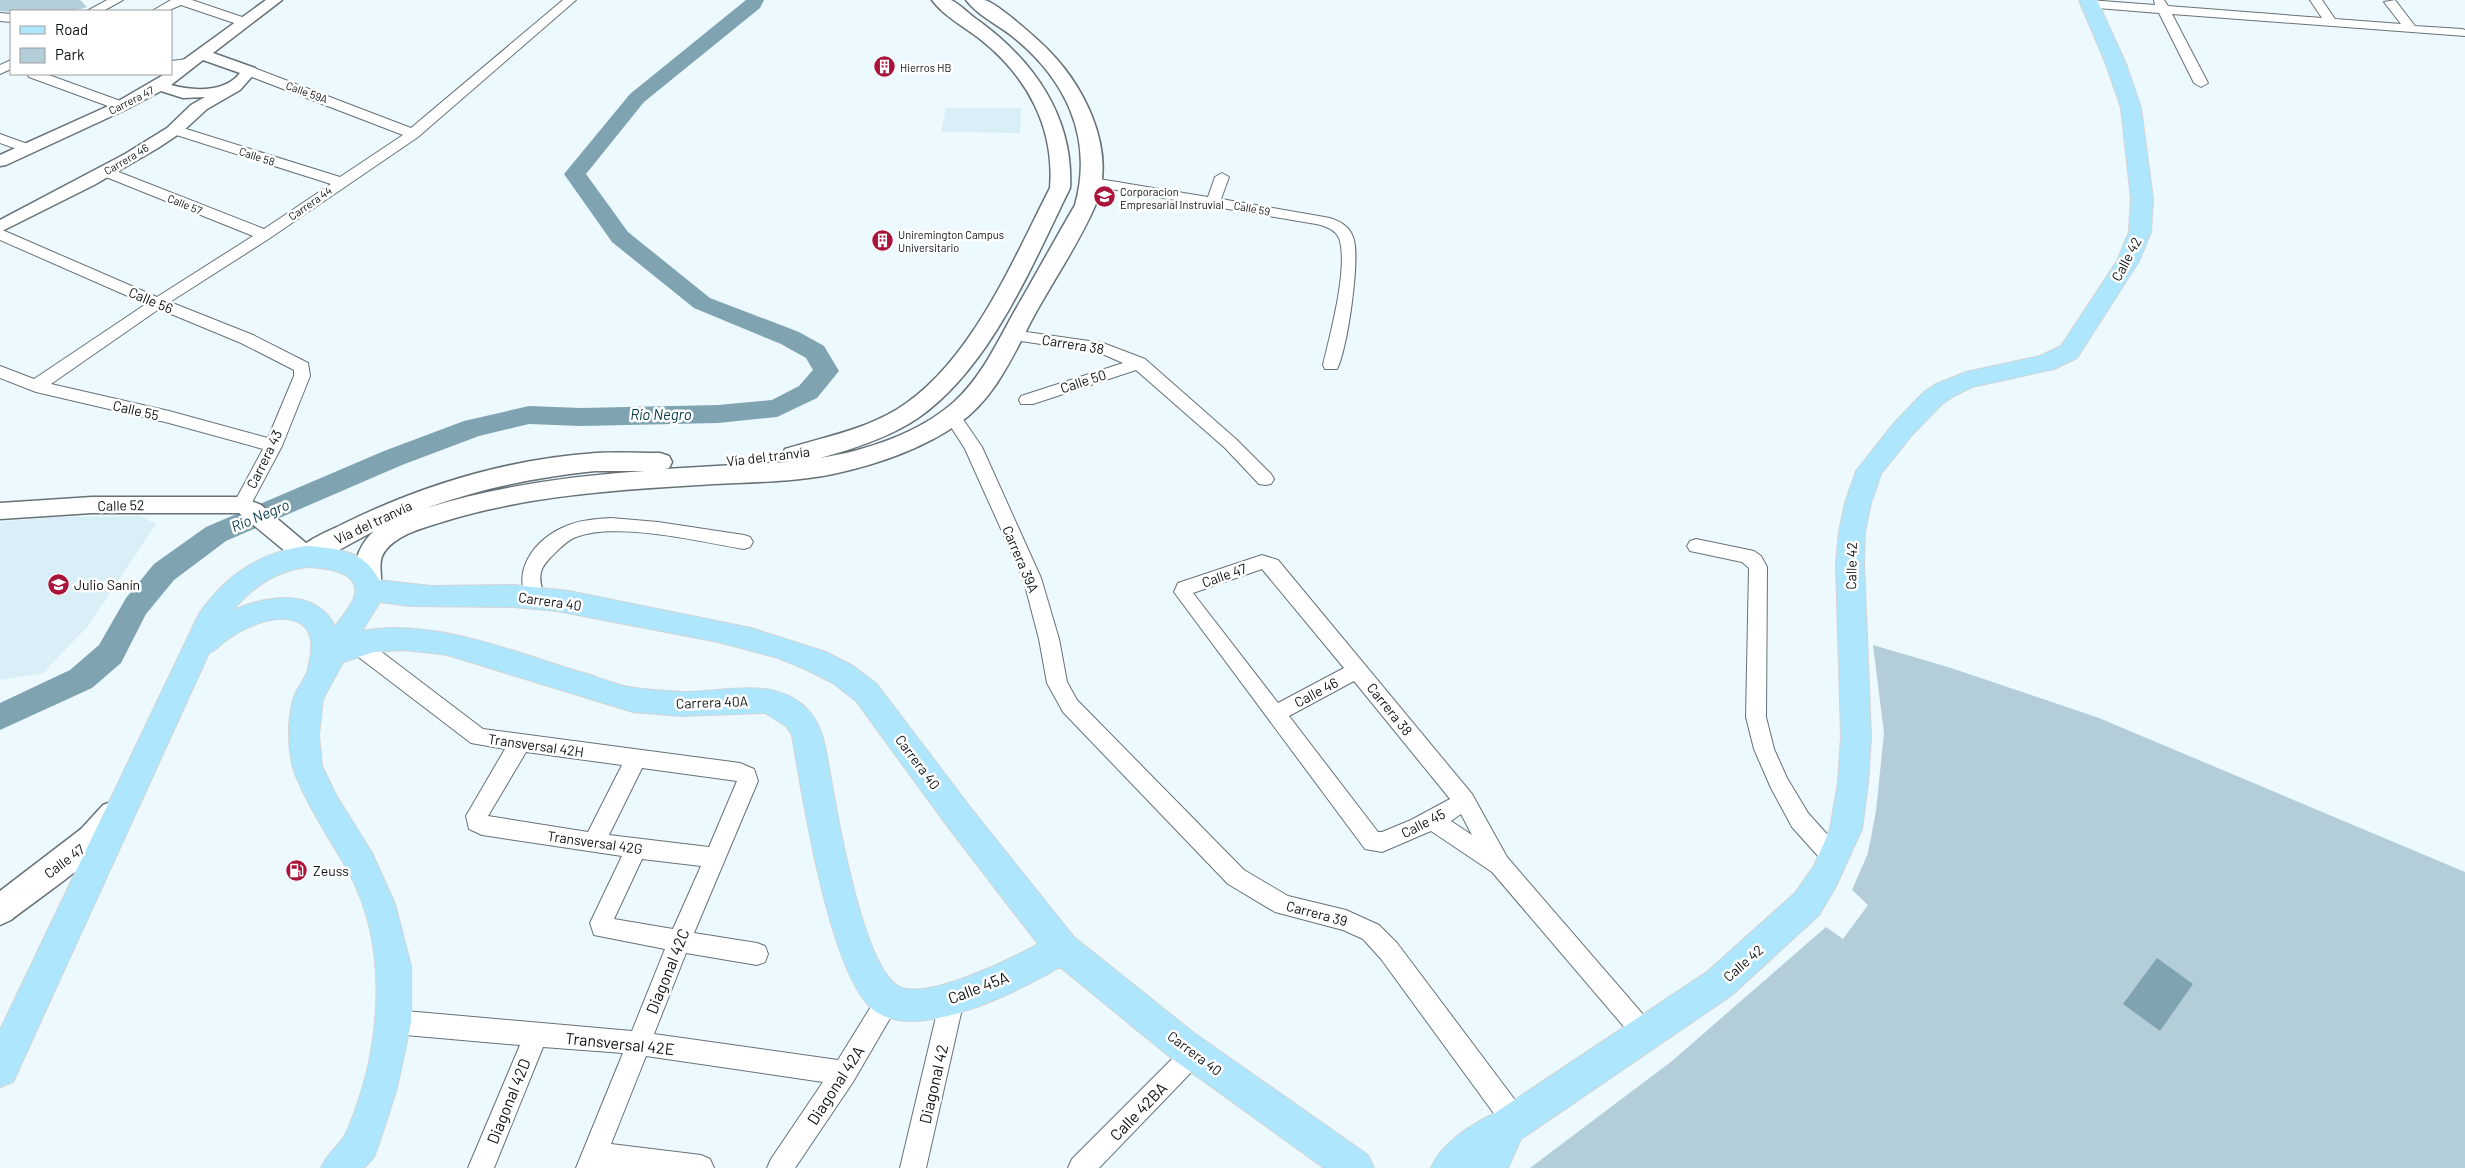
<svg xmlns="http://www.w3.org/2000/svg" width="2465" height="1168" font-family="Barlow,sans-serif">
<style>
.built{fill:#d9eef6}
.green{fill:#b4ced9}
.water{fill:#80a3b1}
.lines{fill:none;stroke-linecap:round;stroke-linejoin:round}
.river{fill:#80a3b1;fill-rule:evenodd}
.minor-casing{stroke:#677277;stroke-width:2}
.tertiary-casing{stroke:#677277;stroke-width:3}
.secondary-casing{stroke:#677277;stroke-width:3}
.primary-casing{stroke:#d3d4d4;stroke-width:2}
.minor{fill:#fff;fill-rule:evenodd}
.tertiary{fill:#fff;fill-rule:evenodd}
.secondary{fill:#fff;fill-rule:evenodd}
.primary{fill:#ade6fd;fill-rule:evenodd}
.labels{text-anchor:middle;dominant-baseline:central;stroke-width:5;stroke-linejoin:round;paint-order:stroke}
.far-poi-label{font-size:11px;fill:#0c1112;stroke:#fff;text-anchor:start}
.far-street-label{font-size:11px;fill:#0c1112;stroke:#fff}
.street-label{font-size:14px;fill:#0c1112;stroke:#fff}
.poi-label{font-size:14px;fill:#0c1112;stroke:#fff;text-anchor:start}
.water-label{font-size:15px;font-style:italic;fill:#053a4b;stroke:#fff}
.near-street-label{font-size:16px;fill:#0c1112;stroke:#fff}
</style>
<rect width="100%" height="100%" fill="#ecf9ff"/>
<g class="built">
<path d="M946,108H1021L1020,133L941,132Z"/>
<path d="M140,516L156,524L87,627L43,673L0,680V522L55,517Z"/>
</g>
<g class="green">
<path d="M0,0H80L87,7C69,14 19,13 0,11Z"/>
<path d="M1873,645L1951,668L2099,718L2465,872V1168H1530L1672,1061L1826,927L1843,939L1868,905L1852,890L1868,853L1876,811L1884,733Z"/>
</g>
<path class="water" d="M2157,958L2193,984L2160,1031L2123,1004Z"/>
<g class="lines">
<path class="river" d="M746,0H764L760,8L644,102L586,174L628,232L710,298L799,332L824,346L839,371L817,398L777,417L718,423L581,426L529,424L479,436L402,465L226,541L174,580L146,614L121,663L92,688L0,730V703L70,670L99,645L126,598L154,564L206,527L384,451L464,421L529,406L581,408L718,405L772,400L799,386L813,370L806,358L781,344L694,308L612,242L564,174L630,94Z"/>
<defs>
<g id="minor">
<path d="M107,0H123L103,11H87Z"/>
<path d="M171,0H192L248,19L250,22L248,25H240L181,5L167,11H152Z"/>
<path d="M563,0H576L418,137L270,238L170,302L253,335L308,363L310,376L282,446L248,510L242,512L236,510L233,505L263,449L169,423L36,392L0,378V366L34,379L146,304L0,240V229L157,297L253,236L101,175L99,172L101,169H111L264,229L331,184L170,133L168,130L170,127H180L340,177L403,135L244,74L242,71L244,68H254L411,128ZM159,309L241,343L294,370V376L268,438L169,411L51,384Z"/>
<path d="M2089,0L2155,5L2154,0H2164L2168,6L2322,18L2310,0H2322L2335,19L2401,24L2384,2L2395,0L2415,26L2462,29L2465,30V36L2172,14L2208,83L2201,87L2194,83L2159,13L2085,7L2083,4L2085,1Z"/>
<path d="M0,13L11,14V22L0,21Z"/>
<path d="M188,59L194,63L193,66L171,69V61Z"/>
<path d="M11,60V69L0,74V65Z"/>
<path d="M27,74H46L126,103L128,106L121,110L116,109L29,77Z"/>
<path d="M0,134L33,146L35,149L28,153L0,143Z"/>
<path d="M1222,173L1229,177L1221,199L1330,218C1341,222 1349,226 1353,237C1361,256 1347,352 1337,369H1325L1323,365C1330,335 1349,266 1339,238C1335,229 1325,226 1316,224L1093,186L1086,182L1093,178L1208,197L1215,177Z"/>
<path d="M1013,330L1103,343L1145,359L1237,440L1271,474L1274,479L1271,484L1265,485L1259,484L1225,448L1136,370L1033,404H1021L1019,400L1021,396L1123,363L1100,353L1007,339L1005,335L1007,331Z"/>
<path d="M952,410L958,412L982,447L1041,578L1059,639L1067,682L1077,700L1244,870L1288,896L1346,910L1379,925L1397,943L1524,1112L1527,1121L1524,1130L1515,1133L1506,1130L1381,959L1363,939L1343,930L1275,912L1228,884L1063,712L1047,683L1039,639L1023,578L965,449L944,416L946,412Z"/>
<path d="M611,518L658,522L744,535L750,537L753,542L750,547L744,549C702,542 615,521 576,537C568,540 561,547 555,553C538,569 538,575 544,597L542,602L535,604L528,602C511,570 535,539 566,526C580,520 596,519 611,518Z"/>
<path d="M1696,539L1754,551L1761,556L1767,567L1766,717L1774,749L1787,778L1808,813L1842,851L1845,858L1842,865L1834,868L1826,865L1792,827L1771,788L1754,749L1746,717L1749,568L1742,562L1690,551L1687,546L1690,541Z"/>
<path d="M1262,555L1278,560L1472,794L1507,857L1653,1026L1657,1034L1653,1042L1645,1046L1637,1042L1492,872L1431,831L1382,852L1365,849L1174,592L1178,583ZM1262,569L1344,668L1278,703L1193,593ZM1354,681L1450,799L1411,820L1382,832H1378L1289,716ZM1461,814L1472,835L1451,821Z"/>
<path d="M355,635L362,637L483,729L740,763L754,769L758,781L694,933L757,943L765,946L768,954L765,962L757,965L686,953L654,1034L838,1060L880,992L888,989L896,992L900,1000L896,1008L853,1082L795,1168H767L771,1159L823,1082L646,1056L611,1144L701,1155L710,1159L714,1168H576L623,1053L543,1047L494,1168H468L520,1045L394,1034L386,1030L382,1022L386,1014L394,1010L632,1031L665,949L594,935L590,923L622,856L482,835L469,829L466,816L505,749L471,743L348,649L345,643L348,637ZM526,752L622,765L588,832L488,816ZM642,768L737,781L709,847L609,835ZM642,859L701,866L673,929L614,919Z"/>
<path d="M952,989L960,992L964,1000L926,1168H900L940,1000L944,992Z"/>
<path d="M1194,1041L1202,1045L1206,1053L1202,1061L1099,1168H1068L1072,1159L1186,1045Z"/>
</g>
<g id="tertiary">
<path d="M266,0H282L213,53L255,68L257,71L240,90L207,109L182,132L158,148L94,185L0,232V220L125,154L167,128L191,105L205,97L183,98L161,91L127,109L6,165L0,166V155L115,103L165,74H171V69ZM203,60L240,73C225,93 193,91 171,85Z"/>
<path d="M92,497H242L261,505L313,549L316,555L313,561L305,563L297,561L239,513H92L0,519V503Z"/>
</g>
<g id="secondary">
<path d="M932,0C938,0 947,0 951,0C961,5 970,15 979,21C1034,61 1074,118 1070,188C1032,265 991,367 918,418C890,437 853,449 820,458C865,451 920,433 955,401C981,377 996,345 1013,314C1034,278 1054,241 1075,205C1094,137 1065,78 1012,36C998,25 976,14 966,0C972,0 979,0 984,0C996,2 1030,33 1040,42C1082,80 1119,149 1095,206C1080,241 1054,280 1035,314C1014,353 996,398 958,424C922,449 875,465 833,474C789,483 743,482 698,485C612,490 525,496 442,522C423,528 398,534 385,551C375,564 386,582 378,596L369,599L360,596C348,575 356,547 374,531L317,562L308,565L299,562L295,555C303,540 330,531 345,523C423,485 509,459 596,453C617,452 639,453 660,453L669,456L672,462L669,468L665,469L788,462L782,455L785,449C824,437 860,431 896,410C970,365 1012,262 1050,188C1055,128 1027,76 980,39C964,27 944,16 932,0ZM595,471H645C570,476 498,486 426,508C482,488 537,477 595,471Z"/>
<path d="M114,801L125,805L129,814C112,851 44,894 11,920L0,925V891L81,829L103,805Z"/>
</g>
<g id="primary">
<path d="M2079,0H2097L2126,64L2141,108L2153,199L2151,232L2139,261L2077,358L2054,369L1972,387L1954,396L1942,404L1912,435L1881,474L1871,503L1865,532L1864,563L1871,737L1868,783L1862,829L1836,886L1819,915L1732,995L1521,1139L1508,1168H1431C1442,1142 1471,1125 1495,1113L1708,971L1795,893L1814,866L1830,829L1838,783L1841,737L1836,563L1839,532L1845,503L1856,471L1894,423L1924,392L1936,384L1966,372L2040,356L2061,346L2117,261L2129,232L2131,199L2121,108L2106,64Z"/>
<path d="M307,546C338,549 364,550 379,580L431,586L514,585L569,591L751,628L826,652L853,666L876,683L970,807L1074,937L1194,1033L1368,1155L1374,1168H1324L1170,1057L1060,967C1020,990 919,1043 875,1011C830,978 802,794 792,735L786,726L765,713L681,716L633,712L447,655L432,653L403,650L374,652L343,662L323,699L319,735L322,766L336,795L372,853L395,904L411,966V1022L397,1088L379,1144L374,1157L364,1168H321C328,1151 342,1144 347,1131C381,1052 391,948 348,871C332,842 313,815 300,785C297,778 293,771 292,764C288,744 288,720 293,700C296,689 305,680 308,669C311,655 316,633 301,624C279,610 242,628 224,642C219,646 215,651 209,653L13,1082L0,1087V1030L199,614C226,575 260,552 307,546ZM307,567C325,568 365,571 353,600C349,609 341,618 335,626C315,587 267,596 233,610C253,586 276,571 307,567ZM380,602L410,606L514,607L557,611L718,642L778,658L805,669L833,683L856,701L948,827L1038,944C1013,958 925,1002 898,986C864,966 839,825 832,785C827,761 826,728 807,709C773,675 722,693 681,692C666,691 650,690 635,688C619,686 603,679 587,674C519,654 433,617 362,631Z"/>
</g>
</defs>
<use href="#minor" class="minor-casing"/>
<use href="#tertiary" class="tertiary-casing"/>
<use href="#secondary" class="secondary-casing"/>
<use href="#primary" class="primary-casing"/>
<use href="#minor" class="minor"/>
<use href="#tertiary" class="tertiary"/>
<use href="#secondary" class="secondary"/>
<use href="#primary" class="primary"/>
</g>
<defs>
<symbol id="building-disc" viewBox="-11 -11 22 22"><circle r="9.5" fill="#aa143a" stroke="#fff"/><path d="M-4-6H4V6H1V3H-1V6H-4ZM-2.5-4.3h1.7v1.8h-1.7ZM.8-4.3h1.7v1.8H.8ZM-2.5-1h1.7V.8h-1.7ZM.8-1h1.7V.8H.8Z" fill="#fff"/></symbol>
<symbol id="school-disc" viewBox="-11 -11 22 22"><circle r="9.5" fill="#aa143a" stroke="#fff"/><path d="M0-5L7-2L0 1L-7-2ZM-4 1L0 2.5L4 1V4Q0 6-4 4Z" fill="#fff"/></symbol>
<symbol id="fuel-disc" viewBox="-11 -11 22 22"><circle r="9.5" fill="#aa143a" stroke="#fff"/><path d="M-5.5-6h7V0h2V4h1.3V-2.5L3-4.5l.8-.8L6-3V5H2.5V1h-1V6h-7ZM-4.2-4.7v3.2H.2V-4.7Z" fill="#fff"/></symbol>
</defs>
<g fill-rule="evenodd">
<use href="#building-disc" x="872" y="54" width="25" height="25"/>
<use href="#school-disc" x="1092" y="184" width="25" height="25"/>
<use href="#building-disc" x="870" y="228" width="25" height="25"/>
<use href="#school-disc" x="46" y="572" width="25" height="25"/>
<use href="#fuel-disc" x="284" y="858" width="25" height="25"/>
</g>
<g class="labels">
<g class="far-poi-label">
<text x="900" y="67">Hierros HB</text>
<text x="1120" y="191">Corporacion<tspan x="1120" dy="13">Empresarial Instruvial</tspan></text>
<text x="898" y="234">Uniremington Campus<tspan x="898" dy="13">Universitario</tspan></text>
</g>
<g class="far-street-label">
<text transform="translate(307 92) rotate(20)">Calle 59A</text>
<text transform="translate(131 100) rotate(-27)">Carrera 47</text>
<text transform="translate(257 156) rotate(18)">Calle 58</text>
<text transform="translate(126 159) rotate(-31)">Carrera 46</text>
<text transform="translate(310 203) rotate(-35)">Carrera 44</text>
<text transform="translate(185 204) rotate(22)">Calle 57</text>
<text transform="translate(1252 208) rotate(10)">Calle 59</text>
</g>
<g class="street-label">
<text transform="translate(2126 259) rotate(-62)">Calle 42</text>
<text transform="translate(151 300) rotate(23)">Calle 56</text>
<text transform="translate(1073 344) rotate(9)">Carrera 38</text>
<text transform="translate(1083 381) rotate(-18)">Calle 50</text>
<text transform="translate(136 410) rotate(13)">Calle 55</text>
<text transform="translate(768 456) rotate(-7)">Vía del tranvía</text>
<text transform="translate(264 459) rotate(-64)">Carrera 43</text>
<text transform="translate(121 505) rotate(-1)">Calle 52</text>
<text transform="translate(373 522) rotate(-25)">Vía del tranvía</text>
<text transform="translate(1021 559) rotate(67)">Carrera 39A</text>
<text transform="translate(1851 566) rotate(-89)">Calle 42</text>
<text transform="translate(1224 575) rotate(-19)">Calle 47</text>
<text transform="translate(550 601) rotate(8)">Carrera 40</text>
<text transform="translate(1316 692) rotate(-28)">Calle 46</text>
<text transform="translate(712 702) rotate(-2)">Carrera 40A</text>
<text transform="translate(1390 709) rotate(51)">Carrera 38</text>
<text transform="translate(536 745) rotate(8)">Transversal 42H</text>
<text transform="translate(918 762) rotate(53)">Carrera 40</text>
<text transform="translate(1423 823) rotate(-27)">Calle 45</text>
<text transform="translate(595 842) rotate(8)">Transversal 42G</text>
<text transform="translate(64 861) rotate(-37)">Calle 47</text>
<text transform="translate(1317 913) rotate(15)">Carrera 39</text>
<text transform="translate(1743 963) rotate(-41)">Calle 42</text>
<text transform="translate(1195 1053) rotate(37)">Carrera 40</text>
</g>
<g class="poi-label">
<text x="74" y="584">Julio Sanín</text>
<text x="313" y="870">Zeuss</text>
</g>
<g class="water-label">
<text x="661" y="414">Río Negro</text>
<text transform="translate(260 515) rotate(-23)">Río Negro</text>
</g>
<g class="near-street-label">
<text transform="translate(667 971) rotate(-68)">Diagonal 42C</text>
<text transform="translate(978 987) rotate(-21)">Calle 45A</text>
<text transform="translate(620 1043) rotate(6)">Transversal 42E</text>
<text transform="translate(933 1084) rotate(-77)">Diagonal 42</text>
<text transform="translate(835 1085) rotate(-57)">Diagonal 42A</text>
<text transform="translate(508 1101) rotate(-68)">Diagonal 42D</text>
<text transform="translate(1138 1111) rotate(-46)">Calle 42BA</text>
</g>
</g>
<rect x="10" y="10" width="162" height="65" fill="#ffffff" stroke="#9ea0a0"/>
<rect x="20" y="26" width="25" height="8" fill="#ade6fd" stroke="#9ea0a0"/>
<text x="55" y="35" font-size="15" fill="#0c1112">Road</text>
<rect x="20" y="48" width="25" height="15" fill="#b4ced9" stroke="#9ea0a0"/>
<text x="55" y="60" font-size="15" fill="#0c1112">Park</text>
</svg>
